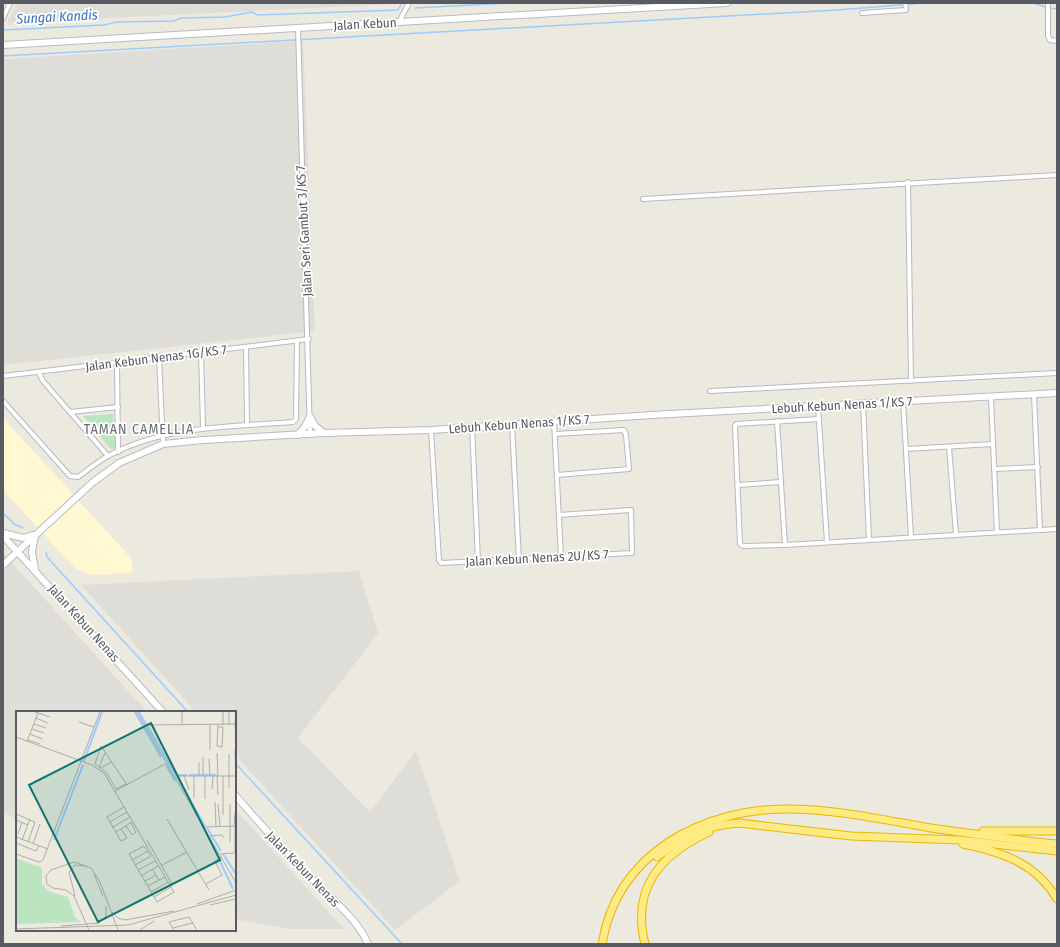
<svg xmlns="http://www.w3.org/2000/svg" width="1060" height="947" font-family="'Fira Sans Condensed',sans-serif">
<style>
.commercial{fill:#fff8d1}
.industrial{fill:#dfddd7}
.green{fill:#bae5be}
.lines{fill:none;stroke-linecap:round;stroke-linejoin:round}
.stream{stroke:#9ccbff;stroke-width:1.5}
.street-casing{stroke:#b7b9bf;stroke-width:6}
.secondary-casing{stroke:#b8bbc2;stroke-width:8}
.highway-casing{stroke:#ebb600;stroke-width:9}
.street{stroke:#fff;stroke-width:4}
.secondary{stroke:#fff;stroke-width:6}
.highway{stroke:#ffeb83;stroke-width:7}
.labels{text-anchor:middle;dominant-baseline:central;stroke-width:3.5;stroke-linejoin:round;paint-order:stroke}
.street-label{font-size:13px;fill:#585b61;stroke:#fff}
.water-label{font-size:14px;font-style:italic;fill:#3c72c4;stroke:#fff}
.neighbourhood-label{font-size:14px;letter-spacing:1px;fill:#696d73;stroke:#fff}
.inset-river{fill:none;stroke:#9ccbff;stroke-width:2}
.inset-road{fill:none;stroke:#adada9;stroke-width:1}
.view{fill:#0f766e;fill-opacity:0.15;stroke:#0f766e;stroke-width:2}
.inset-edge{fill:none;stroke:#585b61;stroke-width:2}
</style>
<rect width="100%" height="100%" fill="#eceadf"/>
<path class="commercial" d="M3,418L132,559V571L129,573L92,575L76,569L3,490Z"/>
<g class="industrial">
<path d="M17,3H395L394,4L7,23Z"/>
<path d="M303,41L315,331L3,365V59Z"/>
<path d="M3,553L147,712H17V820L3,811Z"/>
<path d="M359,571L378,633L298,738L370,812L416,751L460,881L395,930L235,755V712H196L81,585Z"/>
<path d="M235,809L344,929H290L235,919Z"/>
</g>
<path class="green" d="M113,414L116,448L111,449L83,416Z"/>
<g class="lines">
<g class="stream">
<path d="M1033,3L1046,7"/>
<path d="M415,8L509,3"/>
<path d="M1050,8L1057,9"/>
<path d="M3,30L104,25L117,22L174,21L181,18L225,17L252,12L257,15L398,10L402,3"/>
<path d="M3,56L837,10L924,3"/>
<path d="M3,513L14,524L23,528"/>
<path d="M46,552L47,557L188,712"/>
<path d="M235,763L402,944"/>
</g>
<defs>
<g id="street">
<path d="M905,3L906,7"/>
<path d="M1048,3V36L1050,40L1057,41"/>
<path d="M862,13L906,10"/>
<path d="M3,18L10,3"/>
<path d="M399,22L409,3"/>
<path d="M298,28L310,434"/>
<path d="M908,182L911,381"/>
<path d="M643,199L1057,175"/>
<path d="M246,347L247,425"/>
<path d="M201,353L203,427"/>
<path d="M159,358L163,444"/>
<path d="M117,363L118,452"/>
<path d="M39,373L43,381L108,456"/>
<path d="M3,376L309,339"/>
<path d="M710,391L1057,373"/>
<path d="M1034,395L1040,530"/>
<path d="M991,398L997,532"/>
<path d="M3,401L70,476L78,477C88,470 97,462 108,456C165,425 231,427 293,422L296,419L297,341"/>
<path d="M903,401L911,537"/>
<path d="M863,403L869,540"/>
<path d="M818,406L827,542"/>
<path d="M70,412L118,407"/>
<path d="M819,419L736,424L735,427L740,544L743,546L785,545L1057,529"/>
<path d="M777,421L785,545"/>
<path d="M554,422L561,557"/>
<path d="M512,424L519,560"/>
<path d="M472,426L478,561"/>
<path d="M431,430L439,560L441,563L632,553L631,510L559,515"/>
<path d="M555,434L624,430L626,435L629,469L557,475"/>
<path d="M949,447L956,534"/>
<path d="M906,449L993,444"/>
<path d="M994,469L1038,467"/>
<path d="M738,485L781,482"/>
</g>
<g id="secondary">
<path d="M3,45L727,3"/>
<path d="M310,417L315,426L324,433"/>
<path d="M297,435L304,428L310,417"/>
<path d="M3,533L23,538L33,535"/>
<path d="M35,535L32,552L35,569"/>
<path d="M3,536L163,712"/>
<path d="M3,565L92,483L119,463L163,444L203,440L324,433L431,430L652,415L1057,393"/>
<path d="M235,795C260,824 286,852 312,879C332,900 357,918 368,944"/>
</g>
<g id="highway">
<path d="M983,831H1057"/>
<path d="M963,844C1002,852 1036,863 1057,899"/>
<path d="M657,857C683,837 707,825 739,823L851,836L959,840L1057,851"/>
<path d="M602,944C617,853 702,809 787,809C836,809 884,820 931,828C973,834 1015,840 1057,844"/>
<path d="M645,944C631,888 660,855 709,832"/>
</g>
</defs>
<use href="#street" class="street-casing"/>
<use href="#secondary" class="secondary-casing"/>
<use href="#highway" class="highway-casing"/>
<use href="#street" class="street"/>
<use href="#secondary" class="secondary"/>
<use href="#highway" class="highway"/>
</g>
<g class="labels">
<g class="street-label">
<text transform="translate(365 24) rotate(-3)">Jalan Kebun</text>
<text transform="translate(304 231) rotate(-93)">Jalan Seri Gambut 3/KS 7</text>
<text transform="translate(156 358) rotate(-7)">Jalan Kebun Nenas 1G/KS 7</text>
<text transform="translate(842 405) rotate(-3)">Lebuh Kebun Nenas 1/KS 7</text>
<text transform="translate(519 424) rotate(-4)">Lebuh Kebun Nenas 1/KS 7</text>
<text transform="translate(537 558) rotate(-3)">Jalan Kebun Nenas 2U/KS 7</text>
<text transform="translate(84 623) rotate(48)">Jalan Kebun Nenas</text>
<text transform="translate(303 869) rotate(46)">Jalan Kebun Nenas</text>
</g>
<g class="water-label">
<text transform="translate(57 17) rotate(-3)">Sungai Kandis</text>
</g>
<g class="neighbourhood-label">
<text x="139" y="429">TAMAN CAMELLIA</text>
</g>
</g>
<g transform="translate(16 711)">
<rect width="220" height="220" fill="#eceadf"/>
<path d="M0,147L26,157V173L32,180L52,186L59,206L65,211L0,213Z" fill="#bae5be"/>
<path class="inset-river" d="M119,1L145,46M123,1L160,64H171M68,50L86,1M150,54L159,70M173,64H201M161,66L189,115M191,117L205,140M38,129L67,54M207,143L220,163M203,148L217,178"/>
<path class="inset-road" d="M19,1L34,6M121,1L220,172M166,1V14M213,1V14M20,7L32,12M63,11L78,16M18,13L30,17M219,13L220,36M219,13L220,1M129,14L220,13M202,14L201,35L206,36L207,16H202M207,14V1M16,18L28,22M14,23L26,28M0,26L76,54L88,62L158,181L141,191L113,143L128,135L135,145M12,29L24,33M11,30L22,2M194,39V14M219,39L220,82M201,42L202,65M213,43V77M193,48L194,65M83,56L89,42M84,57L96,51M158,65H220M168,65L173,79M178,65V87M183,65V51M187,65V46M189,65V88M201,65L202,84M207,65V104M110,73L100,78L90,61L79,53L85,35L111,74M196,78L197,65M99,80L151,52M199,91L200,115M202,93L204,115M214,93V131M0,103L19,111L12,131M151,108L193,179M0,109L12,114M94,111L111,101M110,115L116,124L120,121L115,112M218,115L219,101M97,116L114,106M188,116L220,115M105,118L111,127L105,130L91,106L108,96M100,121L116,111M2,123L6,111M194,125L206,124L208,127M0,126L32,138M6,129L14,108M131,129L156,173L182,160M0,132L20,140L23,135M17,133L24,113M219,142V115M0,143L23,151L27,149L84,1M204,143L219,142M116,149L132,140M119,154L135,145M146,154L171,141M136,158L143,169M122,159L139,150M78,163L87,185M125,165L142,155M129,170L140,164M190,173L206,164L199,150L206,146M132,175L149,166M135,181L152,171M59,185L53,161L59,154L69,155M138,186L155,176M181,193L220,179M194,194L220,188M96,201L102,207L109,209L158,200M45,215L83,212L90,205V195M157,217L177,212M0,218L112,214L220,184M73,219L58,185L50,179L37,177L31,173L30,165L35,159L58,151L75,157L84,171L102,219M124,219L138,210M158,219L153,211L173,206L181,219"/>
<path class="view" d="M135,12L204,149L82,211L13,74Z"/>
<rect width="220" height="220" class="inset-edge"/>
</g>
<rect width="1060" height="947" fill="none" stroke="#585b61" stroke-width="8"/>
</svg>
